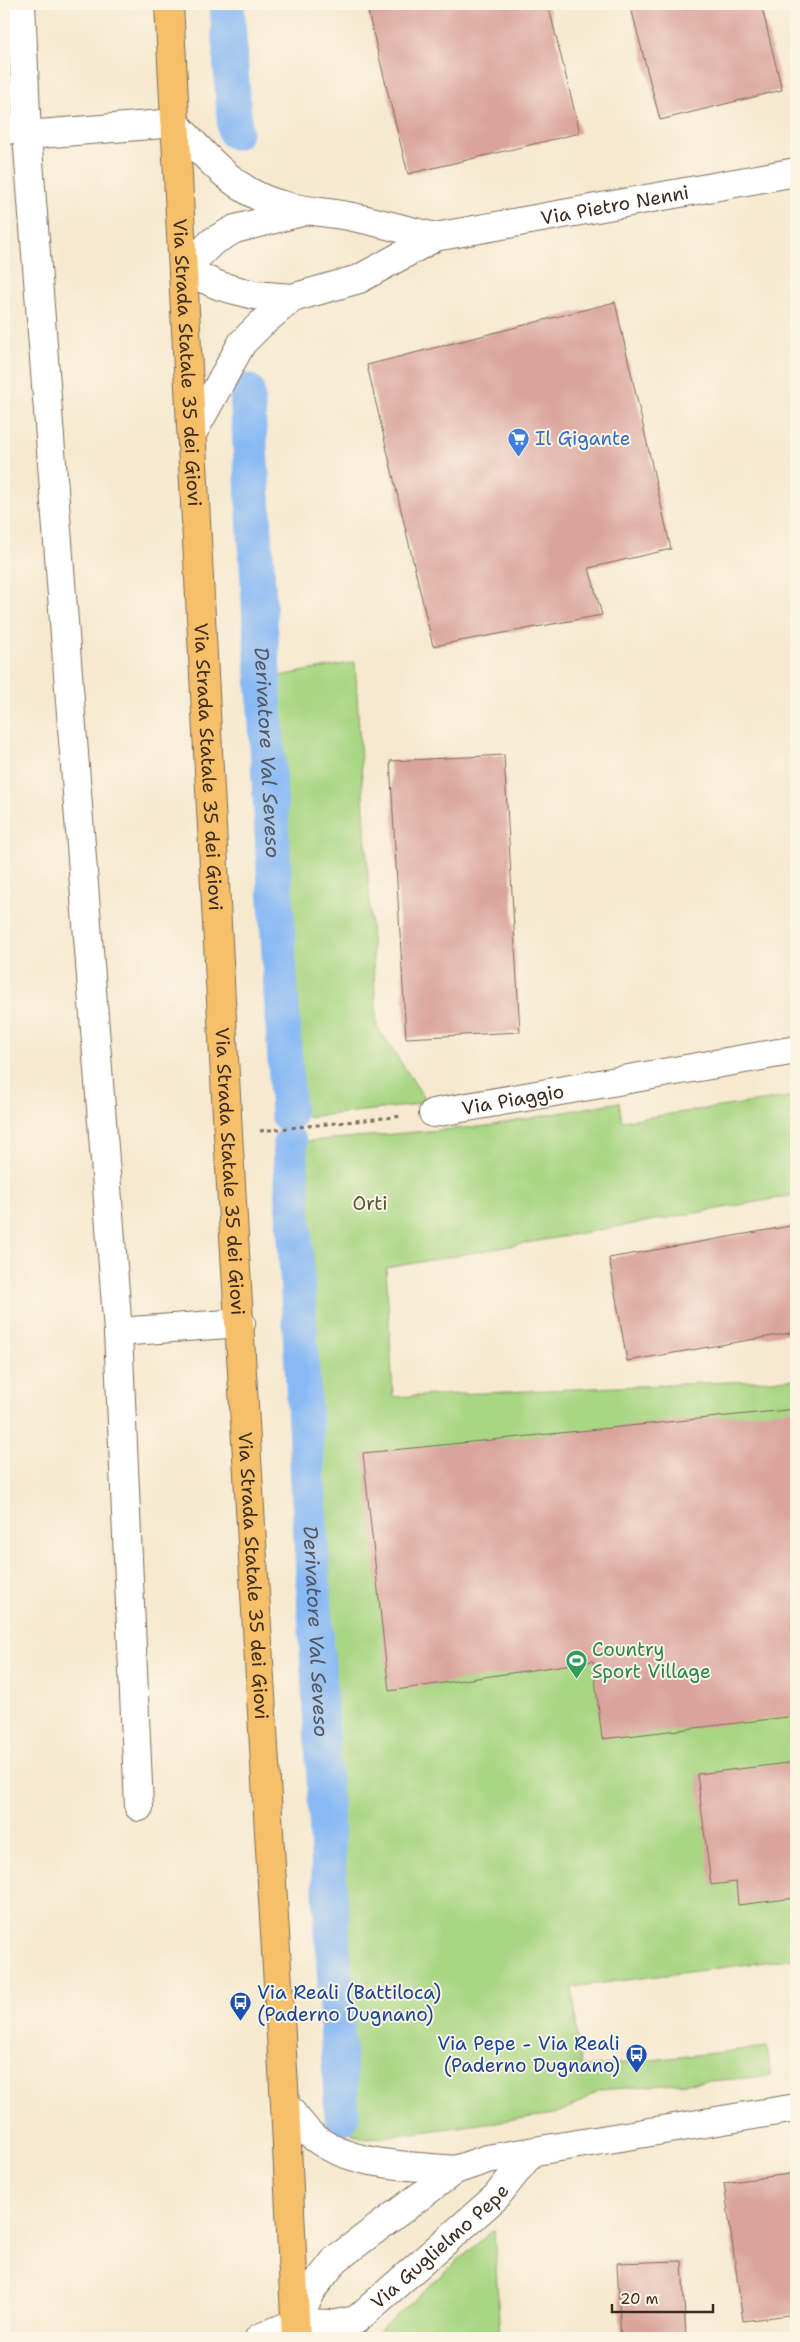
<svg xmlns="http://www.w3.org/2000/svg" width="800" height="2342" font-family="'Shantell Sans',sans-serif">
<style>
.green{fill:#a9d683;stroke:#728050}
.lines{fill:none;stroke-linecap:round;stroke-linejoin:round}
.canal{stroke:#88b9f4;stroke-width:35}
.building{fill:#daa49c}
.minor-casing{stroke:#7c6d5c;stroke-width:30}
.major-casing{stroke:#7c6d5c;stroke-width:30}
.path{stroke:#7c6d5c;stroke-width:3;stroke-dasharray:4 4;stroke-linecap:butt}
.minor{stroke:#fff;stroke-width:28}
.major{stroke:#f6c06b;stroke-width:28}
.labels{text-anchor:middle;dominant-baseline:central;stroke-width:4;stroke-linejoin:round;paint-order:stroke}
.street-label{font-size:19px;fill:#3b2a1e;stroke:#fcf5e5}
.shop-label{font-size:19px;fill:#366cbe;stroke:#fcf5e5;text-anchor:start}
.park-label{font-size:19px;fill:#565537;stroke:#fcf5e5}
.leisure-label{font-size:19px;fill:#27864d;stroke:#fcf5e5;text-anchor:start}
.transit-label{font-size:19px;fill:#164399;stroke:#fcf5e5;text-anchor:start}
.water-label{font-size:20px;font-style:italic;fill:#52555e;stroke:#fcf5e5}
</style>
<rect width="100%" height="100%" fill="#fcf5e5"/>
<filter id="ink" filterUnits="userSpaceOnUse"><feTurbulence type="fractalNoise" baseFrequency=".02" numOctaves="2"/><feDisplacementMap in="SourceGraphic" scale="10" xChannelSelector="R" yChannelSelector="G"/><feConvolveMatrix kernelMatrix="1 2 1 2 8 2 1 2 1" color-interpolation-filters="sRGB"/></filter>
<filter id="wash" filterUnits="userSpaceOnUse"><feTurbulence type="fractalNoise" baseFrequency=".0096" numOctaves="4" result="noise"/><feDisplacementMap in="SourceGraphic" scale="20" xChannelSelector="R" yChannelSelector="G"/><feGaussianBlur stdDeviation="1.12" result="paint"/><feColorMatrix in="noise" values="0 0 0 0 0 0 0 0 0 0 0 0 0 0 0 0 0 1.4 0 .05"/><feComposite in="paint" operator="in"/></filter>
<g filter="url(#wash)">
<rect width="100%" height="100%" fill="#f6e9d0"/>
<g class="green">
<path d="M355,662L377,1027L426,1100L409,1106L298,1118L274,677Z"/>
<path d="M796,1096V1195L386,1268L393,1397L796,1379V1958L572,1987L581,2068L767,2047L771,2076L600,2090L567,2109L554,2114L383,2137L362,2138L348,2131L298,1142L488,1126L619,1102L622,1121Z"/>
<path d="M494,2229L500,2338H371Z"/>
</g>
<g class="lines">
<g class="canal">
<path d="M227,4L235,132"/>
<path id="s1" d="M247,391L288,1115"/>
<path id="s2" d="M290,1144L342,2117"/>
</g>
</g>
<g id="blocks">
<g class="building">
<path d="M366,4H548L580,133L408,174Z"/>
<path d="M630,4H761L782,90L660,120Z"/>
<path d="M615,302L671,549L589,568L602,615L433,646L367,365Z"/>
<path d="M504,755L520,1032L406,1038L390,761Z"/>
<path d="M796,1225V1332L627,1361L609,1258Z"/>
<path d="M796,1409V1716L602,1739L593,1661L389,1691L363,1453Z"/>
<path d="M796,1762V1898L738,1905L736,1882L711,1885L697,1774Z"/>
<path d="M796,2173V2314L743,2321L724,2183Z"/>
<path d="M682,2261L686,2338H621L617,2263Z"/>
</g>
</g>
</g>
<g filter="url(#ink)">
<use href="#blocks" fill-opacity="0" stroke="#7c6d5c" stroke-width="1"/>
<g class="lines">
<defs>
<g id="minor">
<path d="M21,4L27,135L118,1332L139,1807"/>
<path d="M4,131L27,125"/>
<path d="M27,135L175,123C198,148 221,175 250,192C279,209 311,210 342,215C373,220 404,230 435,237"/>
<path id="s3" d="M306,211L235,229L212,242L184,270L220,286L254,295L292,298L359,279L435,237L796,172"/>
<path d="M192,434L242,343L261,324L292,298"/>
<path id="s4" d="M433,1113L796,1050"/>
<path d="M118,1332L241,1323"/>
<path d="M285,2104C293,2114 301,2125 310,2134C348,2167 409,2165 455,2170"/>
<path d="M295,2323L314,2287L336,2259L455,2170L487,2159L796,2108"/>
<path id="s5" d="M259,2338L295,2323L336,2324L356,2320L496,2197L530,2154"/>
</g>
<g id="major">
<path id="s6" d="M169,4L228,1134L285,2104L296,2338"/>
</g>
</defs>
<use href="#minor" class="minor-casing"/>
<use href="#major" class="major-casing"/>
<path class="path" d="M260,1131L403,1116"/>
<use href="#minor" class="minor"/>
<use href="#major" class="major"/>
</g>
</g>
<defs>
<symbol id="supermarket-pin" viewBox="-11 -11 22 30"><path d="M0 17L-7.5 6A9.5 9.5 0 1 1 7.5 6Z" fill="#3f7fe0" stroke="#fcf5e5"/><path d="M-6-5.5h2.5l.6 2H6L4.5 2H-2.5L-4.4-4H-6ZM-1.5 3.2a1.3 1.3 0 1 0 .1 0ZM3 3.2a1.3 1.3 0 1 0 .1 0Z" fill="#fff"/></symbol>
<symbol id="stadium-pin" viewBox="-11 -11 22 30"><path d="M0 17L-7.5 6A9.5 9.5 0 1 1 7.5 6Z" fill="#2e9e5b" stroke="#fcf5e5"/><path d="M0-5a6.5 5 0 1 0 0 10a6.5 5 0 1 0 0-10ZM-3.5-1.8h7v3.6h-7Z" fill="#fff"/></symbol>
<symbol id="bus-pin" viewBox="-11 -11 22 30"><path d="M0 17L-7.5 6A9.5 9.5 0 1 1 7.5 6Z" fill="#1a4fb4" stroke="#fcf5e5"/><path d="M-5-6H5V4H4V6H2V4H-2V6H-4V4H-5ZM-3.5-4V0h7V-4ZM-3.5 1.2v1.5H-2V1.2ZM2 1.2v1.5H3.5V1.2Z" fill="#fff"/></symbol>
</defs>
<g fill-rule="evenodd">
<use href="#supermarket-pin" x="506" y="426" width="25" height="34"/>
<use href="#stadium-pin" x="564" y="1648" width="25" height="34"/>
<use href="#bus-pin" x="228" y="1990" width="25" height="34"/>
<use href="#bus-pin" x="624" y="2042" width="25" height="34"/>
</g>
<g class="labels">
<g class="street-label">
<text stroke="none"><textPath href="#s3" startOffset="591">Via Pietro Nenni</textPath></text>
<text stroke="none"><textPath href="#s6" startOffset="359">Via Strada Statale 35 dei Giovi</textPath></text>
<text stroke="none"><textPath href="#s6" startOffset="764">Via Strada Statale 35 dei Giovi</textPath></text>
<text stroke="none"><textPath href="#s4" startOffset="81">Via Piaggio</textPath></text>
<text stroke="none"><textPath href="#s6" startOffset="1169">Via Strada Statale 35 dei Giovi</textPath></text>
<text stroke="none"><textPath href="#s6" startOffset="1574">Via Strada Statale 35 dei Giovi</textPath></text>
<text stroke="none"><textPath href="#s5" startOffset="212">Via Guglielmo Pepe</textPath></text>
</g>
<g class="shop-label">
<text x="535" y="438">Il Gigante</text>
</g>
<g class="park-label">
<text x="370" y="1203">Orti</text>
</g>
<g class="leisure-label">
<text x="592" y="1649">Country<tspan x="592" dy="22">Sport Village</tspan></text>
</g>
<g class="transit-label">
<text x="257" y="1992">Via Reali (Battiloca)<tspan x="257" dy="22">(Paderno Dugnano)</tspan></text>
<text x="620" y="2043" text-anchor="end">Via Pepe - Via Reali<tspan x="620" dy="22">(Paderno Dugnano)</tspan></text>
</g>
<g class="water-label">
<text stroke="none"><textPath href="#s1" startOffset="362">Derivatore Val Seveso</textPath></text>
<text stroke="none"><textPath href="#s2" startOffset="488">Derivatore Val Seveso</textPath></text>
</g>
</g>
<rect width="800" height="2342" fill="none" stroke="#fcf5e5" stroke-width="20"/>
<path d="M612 2304v8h101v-8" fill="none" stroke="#3b2a1e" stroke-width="2.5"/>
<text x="620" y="2304" font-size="15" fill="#3b2a1e" stroke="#fcf5e5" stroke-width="4" paint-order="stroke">20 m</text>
</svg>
